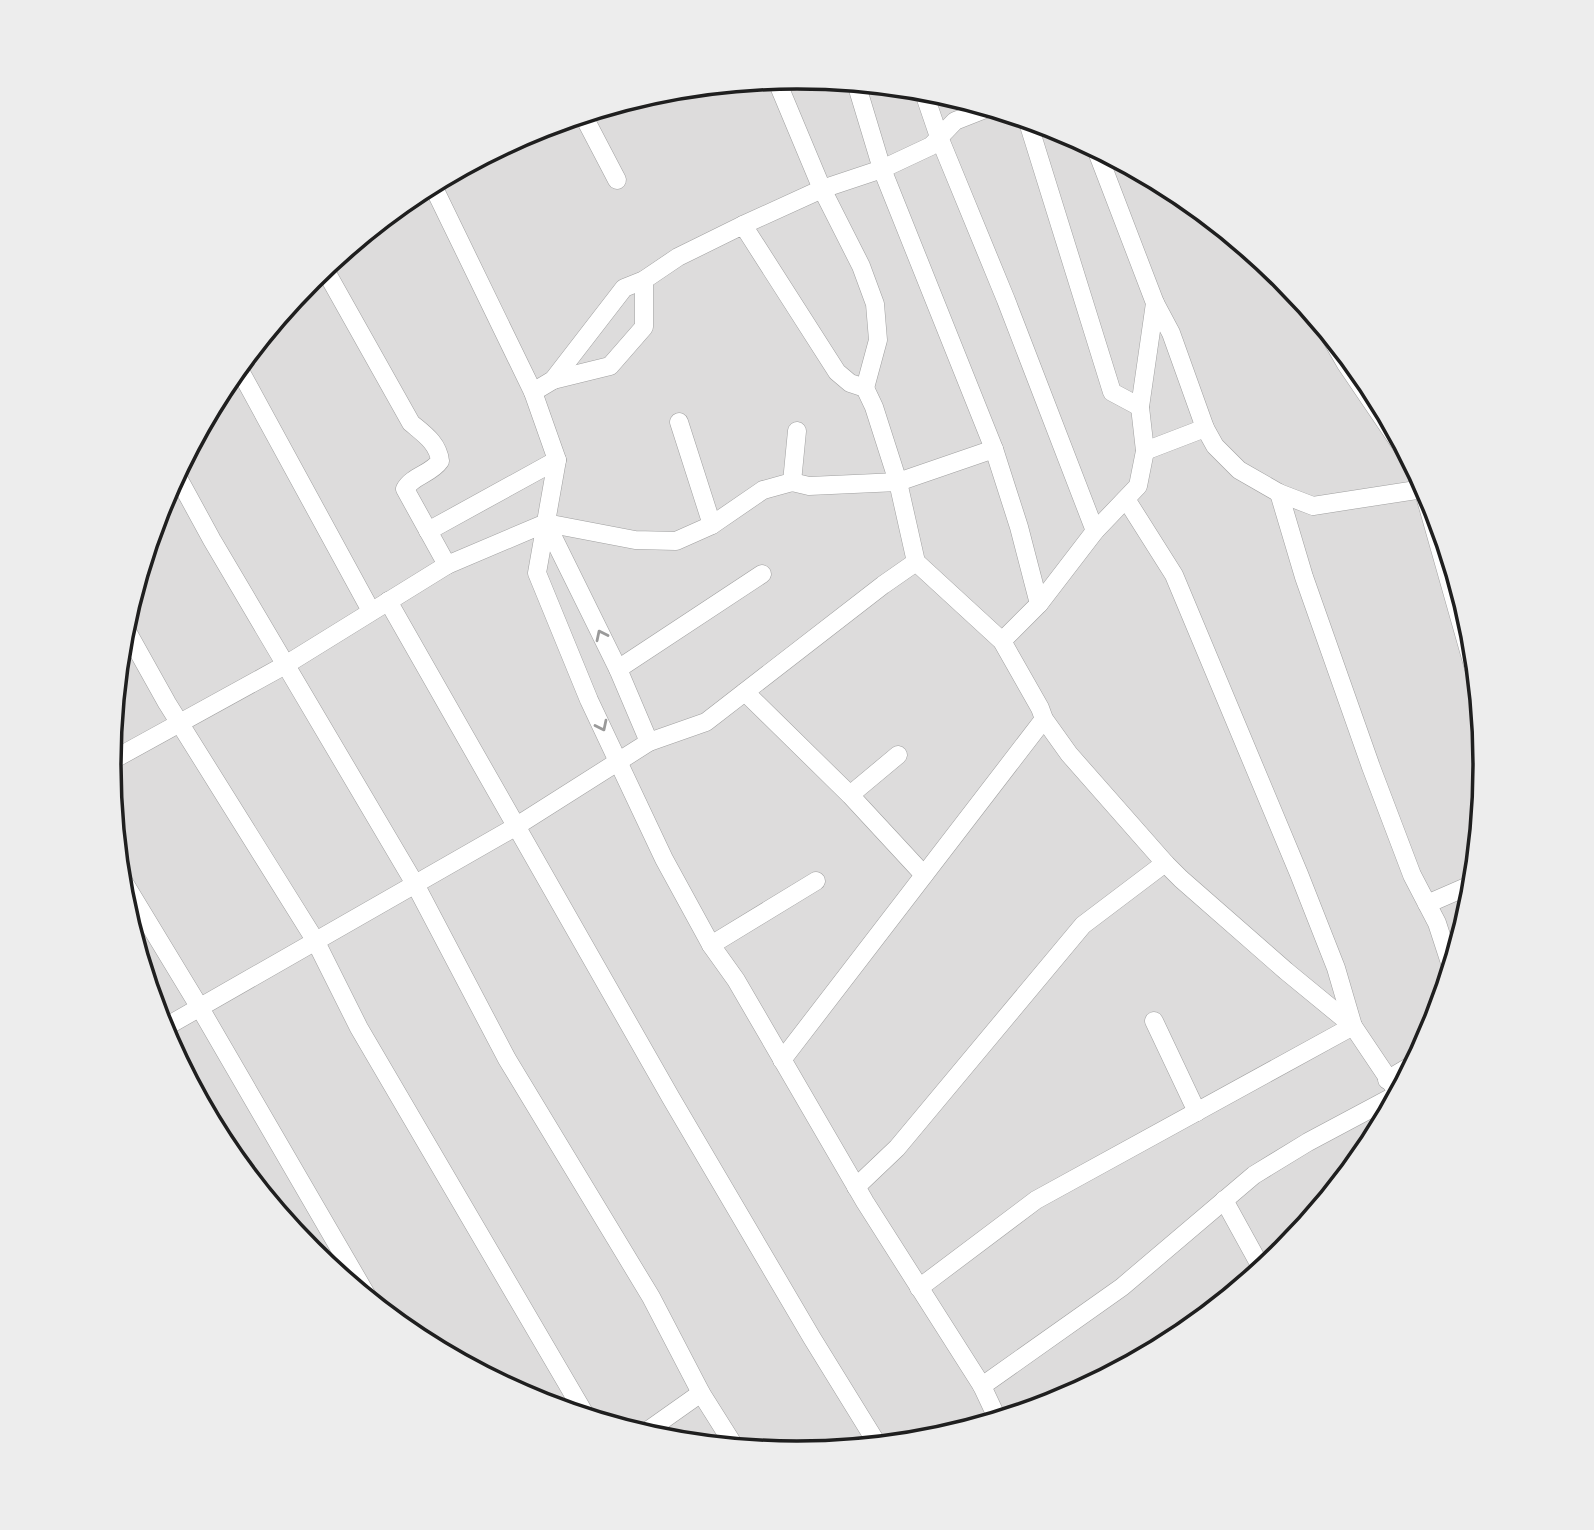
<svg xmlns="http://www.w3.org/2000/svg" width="1594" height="1530" font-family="Jost,sans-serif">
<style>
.residential{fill:#dddcdc}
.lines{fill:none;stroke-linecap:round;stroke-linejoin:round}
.minor-casing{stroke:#a0a0a0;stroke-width:19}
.minor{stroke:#fff;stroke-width:18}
.oneway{stroke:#9a9a9a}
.rim{fill:none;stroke:#1f1f1f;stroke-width:3.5}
</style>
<rect width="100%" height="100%" fill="#efebe6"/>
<circle class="residential" cx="797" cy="765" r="686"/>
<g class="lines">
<defs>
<g id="minor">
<path d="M776,79L822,189L861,266L875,304L878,340L865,388"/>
<path d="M856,83L882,169L994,449L1019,527L1039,604"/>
<path d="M923,90L939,137L1006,300L1095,531"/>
<path d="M583,115L617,180"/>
<path d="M1027,119L1112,392L1140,407"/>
<path d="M432,184L533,392L557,460L537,573L589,700L664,859L711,945L736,980L865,1202L982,1386L998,1420"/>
<path d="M743,225L822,189L882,169L931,146L955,121L988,108"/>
<path d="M324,268L411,423C424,434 438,443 440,461C431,474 412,476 405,489L447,565"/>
<path d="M1155,303L1171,333L1205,428L1215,446L1239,470L1279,493L1313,506L1423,489"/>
<path d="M1327,331L1346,364L1407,454L1423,489L1476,676"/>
<path d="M238,367L371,611"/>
<path d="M553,380L610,366L644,327V280"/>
<path d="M533,392L553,380L624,288L644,280L678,257L743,225L837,372L850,383L865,388L874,407L898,482L916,562L1002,641L1040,708L1044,719L1069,754L1165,863L1181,879L1286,971L1353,1026L1398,1093"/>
<path d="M679,422L712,525"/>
<path d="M1145,451L1205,428"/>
<path d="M176,474L212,540L415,884L507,1059L651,1297L701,1393L735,1447"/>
<path d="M792,482L809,486L898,482L994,449"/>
<path d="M1279,493L1304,577L1371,767L1412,875L1437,923L1451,966"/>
<path d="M546,523L618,669L649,742"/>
<path d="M428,531L557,460"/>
<path d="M388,601L671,1098L812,1338L878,1445"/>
<path d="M124,626L167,703L315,940L359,1028L586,1416"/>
<path d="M1002,641L1039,604L1095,531L1138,486L1145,451L1140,407L1155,303L1096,149"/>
<path d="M618,669L762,574"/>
<path d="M745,692L850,795L924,875"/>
<path d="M109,762L287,664L447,565L546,523L635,540L676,541L712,525L763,490L792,482L797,431"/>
<path d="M850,795L898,755"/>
<path d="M120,876L200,1008L370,1301"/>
<path d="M1427,904L1473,884"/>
<path d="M711,945L816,881"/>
<path d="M1154,1021L1197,1112"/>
<path d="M162,1029L515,827L649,742L706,722L883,585L916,562"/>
<path d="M782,1060L1044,719"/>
<path d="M1387,1080L1414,1064"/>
<path d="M856,1187L897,1148L1083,925L1165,863"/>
<path d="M1224,1200L1262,1269"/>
<path d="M919,1288L1036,1200L1353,1026L1336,968L1299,874L1174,575L1126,499"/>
<path d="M982,1386L1122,1287L1254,1175L1308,1142L1398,1094"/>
<path d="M643,1434L701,1393"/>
</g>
</defs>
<use href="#minor" class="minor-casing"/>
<use href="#minor" class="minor"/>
</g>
<defs><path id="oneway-chevron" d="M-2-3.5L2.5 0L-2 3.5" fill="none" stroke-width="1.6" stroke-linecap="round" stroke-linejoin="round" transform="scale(1.75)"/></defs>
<g class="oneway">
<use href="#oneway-chevron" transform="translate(601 635) rotate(-116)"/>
<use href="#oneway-chevron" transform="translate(602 726) rotate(64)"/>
</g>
<path d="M0 0H1594V1530H0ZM121 765a676 676 0 1 1 1352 0a676 676 0 1 1-1352 0Z" fill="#ededed" fill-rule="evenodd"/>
<path class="rim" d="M121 765a676 676 0 1 1 1352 0a676 676 0 1 1-1352 0Z"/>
</svg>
